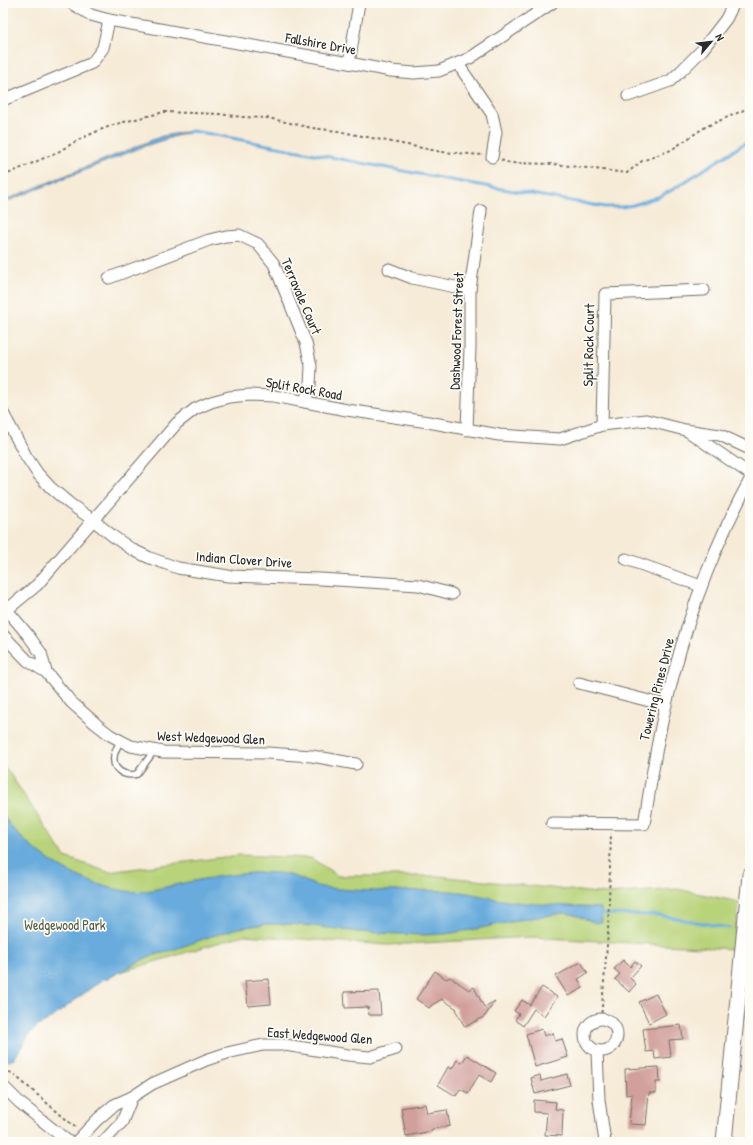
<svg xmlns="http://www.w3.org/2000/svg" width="753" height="1145" font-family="'Patrick Hand',sans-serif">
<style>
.green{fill:#b8d379;stroke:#727f52}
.water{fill:#67abdc;stroke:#496b84}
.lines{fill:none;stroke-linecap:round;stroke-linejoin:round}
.stream{stroke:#67abdc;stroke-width:3}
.building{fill:#d2a09c}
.service-casing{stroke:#726e67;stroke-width:8}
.minor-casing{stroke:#726e67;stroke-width:13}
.secondary-casing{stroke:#726e67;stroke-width:17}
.path{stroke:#726e67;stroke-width:2;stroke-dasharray:3 3;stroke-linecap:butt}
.service{stroke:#fff;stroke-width:5.5}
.minor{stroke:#fff;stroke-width:11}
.secondary{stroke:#fff;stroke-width:15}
.labels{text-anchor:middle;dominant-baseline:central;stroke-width:3.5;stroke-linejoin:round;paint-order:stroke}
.street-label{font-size:14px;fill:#2b2b2b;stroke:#fdfcf7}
.park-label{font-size:14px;fill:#555d42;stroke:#fdfcf7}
</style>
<rect width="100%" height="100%" fill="#fdfcf7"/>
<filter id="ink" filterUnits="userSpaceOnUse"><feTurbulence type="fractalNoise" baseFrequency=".025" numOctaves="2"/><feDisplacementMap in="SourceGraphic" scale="8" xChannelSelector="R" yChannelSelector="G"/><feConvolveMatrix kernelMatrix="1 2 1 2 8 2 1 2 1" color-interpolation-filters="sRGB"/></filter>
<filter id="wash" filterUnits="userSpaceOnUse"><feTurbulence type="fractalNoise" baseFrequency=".012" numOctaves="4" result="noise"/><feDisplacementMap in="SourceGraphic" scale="16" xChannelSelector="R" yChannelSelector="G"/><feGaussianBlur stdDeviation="0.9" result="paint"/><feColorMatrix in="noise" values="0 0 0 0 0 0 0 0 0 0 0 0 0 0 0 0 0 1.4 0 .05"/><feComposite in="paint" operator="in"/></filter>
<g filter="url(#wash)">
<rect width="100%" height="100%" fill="#f6ebd7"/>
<path class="green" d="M3,765L10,774L65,857L108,872L240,855L311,858L338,876H438L607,894L677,889L739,902L733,949L531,937L388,945L244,935L61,990L3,1029Z"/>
<g class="water">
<path d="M192,131L145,146L3,203V201L162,136Z"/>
<path d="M3,815C27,852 77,882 120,890C140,895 159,888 179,884C212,877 246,871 279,873C292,874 301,879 312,884C320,888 331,888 340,889C377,893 413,889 450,891C472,892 494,900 516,902C544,905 573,906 601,908L602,922L596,923L572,914L564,913L525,919L471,930L445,934L420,935L359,932L313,926L287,924H267L239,928L212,936L173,950L148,957L107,979H103L53,1017L38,1026L30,1033L14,1059L9,1061H3Z"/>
</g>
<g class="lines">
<g class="stream">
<path d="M188,132L192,131L211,134L445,179L605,207H622L633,205L658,197L672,190L750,140"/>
<path d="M599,914L657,915L730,928"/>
</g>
</g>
<g id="blocks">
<g class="building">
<path d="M623,960L630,967L635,961L641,966L630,978L636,984L629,992L615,979L620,974L614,969Z"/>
<path d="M581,962L588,973L578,979L583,988L568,996L556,976Z"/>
<path d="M435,971L446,979L450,977L469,990L474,987L484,1007L495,1001L485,1016L465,1027L456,1011L457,1009L442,999L432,1005L429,1008L416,999Z"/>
<path d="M269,979L271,1004L248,1006L245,981Z"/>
<path d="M542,987L557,997L544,1016L534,1009L523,1026L515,1020L519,1014L514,1011L522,1000L530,1005Z"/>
<path d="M379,991L381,1015H369L368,1007L345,1008L344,992Z"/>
<path d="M656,994L666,1014L649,1023L639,1002Z"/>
<path d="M681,1025L683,1039L669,1040L671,1057L655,1059L654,1051L646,1052L643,1029Z"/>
<path d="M542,1029L544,1036L553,1033L555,1041L562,1039L568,1057L535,1067L526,1034Z"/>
<path d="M467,1055L496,1073L491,1082L479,1075L468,1093L460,1089L456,1096L438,1085L448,1067L452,1069L457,1060L462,1063Z"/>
<path d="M659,1067L660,1082H656V1093H649L646,1125L629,1124L632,1094L626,1095L625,1069Z"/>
<path d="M567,1074L570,1085L535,1094L531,1078L540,1075L541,1081Z"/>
<path d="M534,1100L556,1102L555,1109L563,1110L562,1136L545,1135L547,1113L534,1112Z"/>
<path d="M425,1104L427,1113L447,1110L450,1126L432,1129V1131L406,1136L401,1108Z"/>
</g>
</g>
</g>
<g filter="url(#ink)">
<use href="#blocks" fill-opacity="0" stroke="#726e67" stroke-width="1"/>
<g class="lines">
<defs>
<path id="service" d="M120,741C118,745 115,751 114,756C112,770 124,777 137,774L154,751"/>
<g id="minor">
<path d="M71,3L91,15L109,20L349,63L391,71L414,73L439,71L470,58L552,3"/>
<path d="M349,63L359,3"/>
<path d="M458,64L492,114L496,132L492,157"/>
<path d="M628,96L670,81L681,71L702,50L726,19L734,3"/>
<path d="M3,100L92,63L103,48L109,20"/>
<path d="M389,269L412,278L470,290"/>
<path d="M109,278L209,240L226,236L239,235L258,244L274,264L306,343L311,366L310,385L305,402"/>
<path d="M3,413L26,456L38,474L51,488L70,504L93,520L114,537L133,550L150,558L178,568L228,576L320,579L418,585L452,594"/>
<path d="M602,425L605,294L704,290"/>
<path d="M467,430L470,347V290L481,211"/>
<path d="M689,432L750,474"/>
<path d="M626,559L701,586"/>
<path d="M7,610L28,635L41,653L46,672"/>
<path d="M3,613L37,585L177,423L195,409L211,402L229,397L249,395L274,396L347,410L428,422L499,435L560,439L602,425L646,420L685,430L720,435L750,449"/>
<path d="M3,635L28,661L46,672L71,702L96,724L110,735L131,746L163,752L267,753L312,756L356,764"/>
<path d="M579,683L665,705"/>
<path d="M552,823L644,824C651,784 656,744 666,705C684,627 711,551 750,480"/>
<circle cx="601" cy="1035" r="16"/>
<path d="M597,1051L599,1100L605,1142"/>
<path d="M3,1086L20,1103L69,1142"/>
<path d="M76,1142L98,1119L114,1105L132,1097L152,1084L206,1060L227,1053L263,1045H285L348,1055L370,1057L396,1049"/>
<path d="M103,1142L122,1122L132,1097"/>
</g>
<path id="secondary" d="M724,1142L750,875"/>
</defs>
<use href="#service" class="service-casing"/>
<use href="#minor" class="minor-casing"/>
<use href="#secondary" class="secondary-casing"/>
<g class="path">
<path d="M501,160L510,163L554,164L627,173L642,161L671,150L705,127L742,111L750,105"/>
<path d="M3,176L58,152L78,140L100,130L116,124L164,112L219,114L242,117L268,118L312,128L337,131L442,152L483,155"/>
<path d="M601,1019L608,933L611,833"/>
<path d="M3,1070L12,1073L75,1127"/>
</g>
<use href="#service" class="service"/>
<use href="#minor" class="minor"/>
<use href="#secondary" class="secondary"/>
</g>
</g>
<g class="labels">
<g class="street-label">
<text transform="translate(321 43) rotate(10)">Fallshire Drive</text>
<text transform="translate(302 296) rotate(67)">Terravale Court</text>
<text transform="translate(456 331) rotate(-88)">Dashwood Forest Street</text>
<text transform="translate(588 345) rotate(-89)">Split Rock Court</text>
<text transform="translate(304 388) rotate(10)">Split Rock Road</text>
<text transform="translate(244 559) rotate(4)">Indian Clover Drive</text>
<text transform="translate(656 689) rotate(-76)">Towering Pines Drive</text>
<text transform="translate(211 737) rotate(2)">West Wedgewood Glen</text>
<text transform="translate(320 1035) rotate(4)">East Wedgewood Glen</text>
</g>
<g class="park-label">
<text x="65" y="924">Wedgewood Park</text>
</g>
</g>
<rect width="753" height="1145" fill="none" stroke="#fdfcf7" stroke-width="16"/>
<g transform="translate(711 42) rotate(62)" stroke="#fdfcf7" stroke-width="3" paint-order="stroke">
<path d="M0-3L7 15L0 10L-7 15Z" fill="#2b2b2b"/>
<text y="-6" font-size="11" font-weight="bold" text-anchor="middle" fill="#2b2b2b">N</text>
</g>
</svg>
